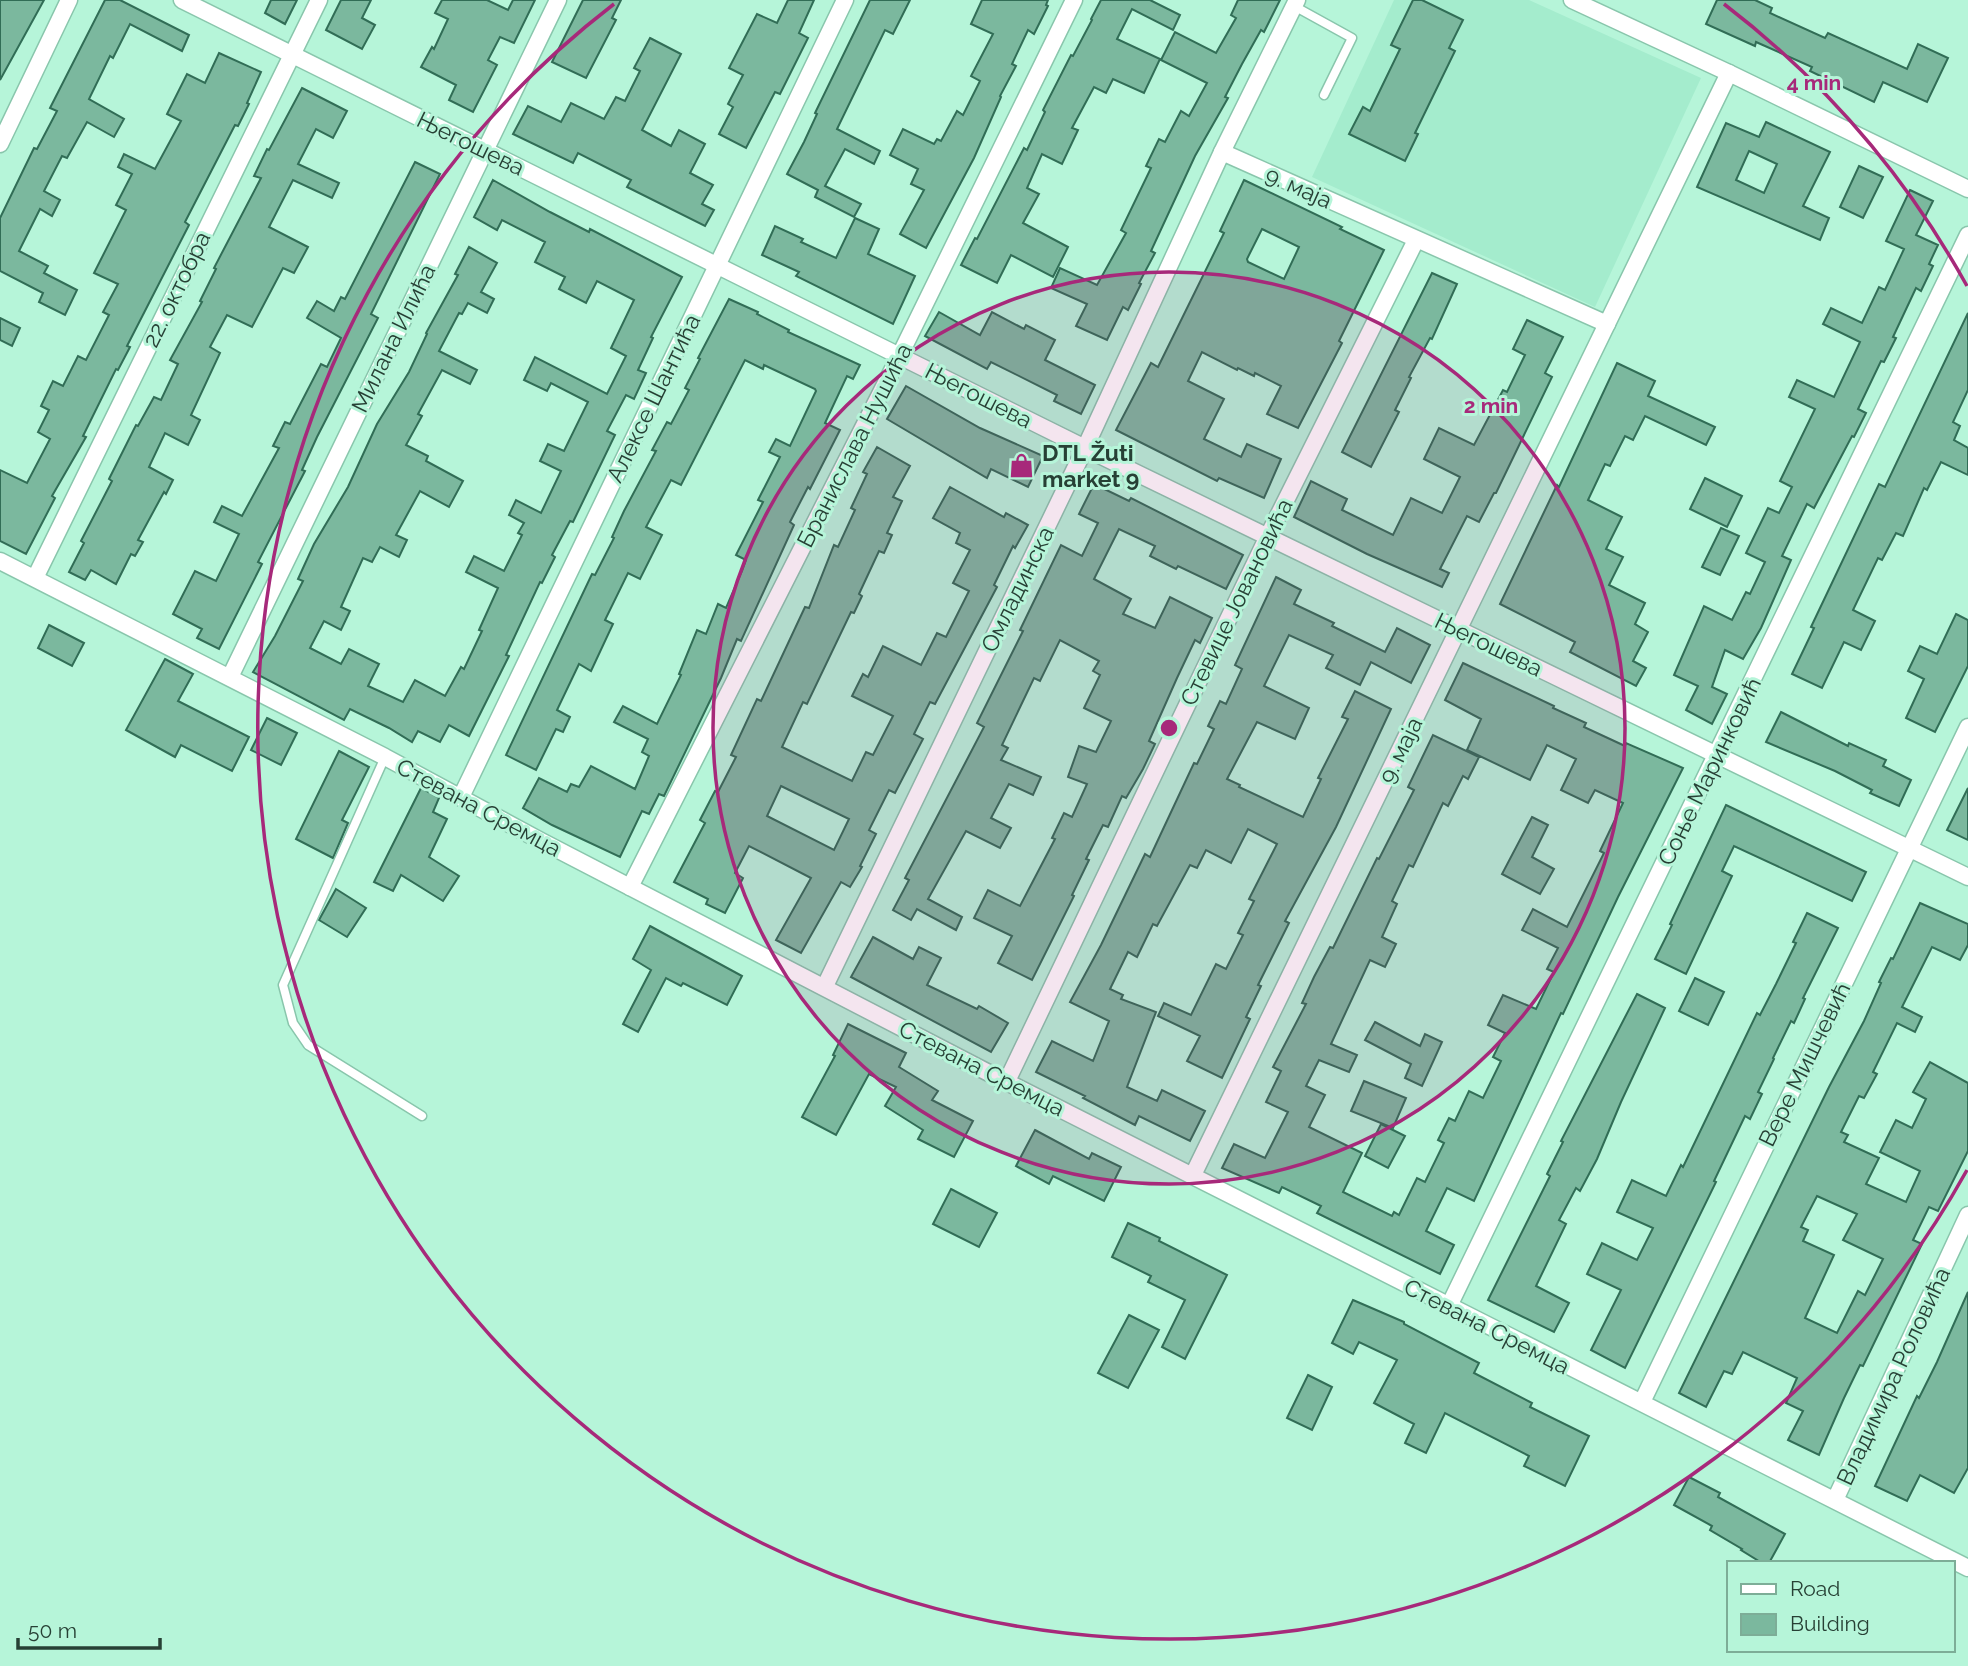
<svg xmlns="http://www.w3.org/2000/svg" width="1968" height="1666" font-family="Raleway,sans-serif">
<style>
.built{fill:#a4eccd}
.building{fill:#7bb89e;stroke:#316d56;stroke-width:2;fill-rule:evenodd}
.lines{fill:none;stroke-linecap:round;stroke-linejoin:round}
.lane-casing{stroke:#89c6ac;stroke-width:11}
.street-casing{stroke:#89c6ac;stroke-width:19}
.lane{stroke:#fff;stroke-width:8}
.street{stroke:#fff;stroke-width:16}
.ring{fill:none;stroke:#a7297a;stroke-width:3.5}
.labels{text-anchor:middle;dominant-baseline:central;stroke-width:6;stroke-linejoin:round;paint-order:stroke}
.street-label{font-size:23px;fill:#274035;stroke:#b6f5d9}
.poi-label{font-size:23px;font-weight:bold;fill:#274035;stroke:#b6f5d9;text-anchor:start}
.centre{fill:#a7297a;stroke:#b6f5d9;stroke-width:3.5}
.ring-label{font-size:21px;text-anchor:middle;font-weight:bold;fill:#a7297a;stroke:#b6f5d9;stroke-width:6;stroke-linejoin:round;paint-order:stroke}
</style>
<rect width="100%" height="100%" fill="#b6f5d9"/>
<path class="built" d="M1394,0H1529L1701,78L1595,307L1312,177Z"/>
<g class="building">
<path d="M0,0H44L0,80Z"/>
<path d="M105,0H120L189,35L182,51L130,24L113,58L110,56L89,99L124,119L114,137L87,122L67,158L62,156L44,191L60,200L52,216L40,209L19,251L48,266L44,273L77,290L65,315L39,302L43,293L0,271V218L34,148L37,149L57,111L50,108Z"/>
<path d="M271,0H297L285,24L265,13Z"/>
<path d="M341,0H371L362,18L375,25L362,49L326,30Z"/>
<path d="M442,0H487L508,10L513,0H535L514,43L500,37L488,60L497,65L473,112L449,100L456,85L421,67L432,47L434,49L448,19L435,13Z"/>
<path d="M583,0H621L612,18L616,20L586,78L552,62Z"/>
<path d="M788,0H814L799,33L808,38L780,94L775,92L746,148L719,134L733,107L728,104L743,75L729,68L757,14L777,23Z"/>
<path d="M870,0H910L893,34L885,30L837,129L880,151L874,164L845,149L825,186L861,204L854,217L815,197L818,190L787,174L804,142L817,114L815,113Z"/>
<path d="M982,0H1048L1046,5L1048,6L1034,34L1028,30L1012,64L1016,66L1000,96L1001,97L974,158L926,248L900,234L924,190L911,184L918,169L890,155L903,129L934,144L937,139L941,141L957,111L963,115L980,81L971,76L993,34L971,24Z"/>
<path d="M1101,0H1150L1180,15L1173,30L1132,9L1117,39L1160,59L1144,93L1113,79L1106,93L1094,87L1072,128L1078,130L1062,164L1042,154L1027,188L1039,194L1023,223L1068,247L1053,277L1011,255L997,283L961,265L975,238L977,239L1024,148L1027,150L1045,112L1043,110L1071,55L1073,56L1092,20L1091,19Z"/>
<path d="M1238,0H1280L1264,32L1261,30L1242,64L1225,97L1228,98L1195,156L1151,251L1155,253L1139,283L1141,284L1128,310L1123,307L1107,340L1076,326L1087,304L1051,288L1060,268L1097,285L1126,233L1121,230L1151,168L1146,166L1159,139L1165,142L1181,111L1189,116L1207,83L1161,60L1175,32L1216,53L1236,18L1231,15Z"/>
<path d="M1413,0H1422L1463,20L1449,48L1455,51L1415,133L1418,134L1405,161L1349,134L1363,107L1370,111L1400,49L1391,45Z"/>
<path d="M1717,0H1755L1772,8L1770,13L1825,38L1828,33L1907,69L1918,44L1948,58L1927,102L1883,82L1874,102L1810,71L1812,67L1756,42L1755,46L1706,24Z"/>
<path d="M650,38L681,54L642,130L671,146L679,130L705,144L690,173L713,185L702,204L714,210L705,226L627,187L631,180L578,153L573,163L513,134L528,106L561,122L571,103L604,119L616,97L625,101L640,71L634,68Z"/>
<path d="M219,53L261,72L247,103L249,104L238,126L235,125L185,222L189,225L127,346L130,347L118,370L116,369L83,436L86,437L52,496L55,498L26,554L0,541V470L27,483L50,439L38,432L49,410L41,406L53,381L63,386L78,356L86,360L109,315L103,312L118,284L94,273L126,210L116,205L132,174L118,167L124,154L155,169L181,121L167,114L187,74L205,83Z"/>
<path d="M302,88L347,111L333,138L316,129L298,164L339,183L332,198L293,180L269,227L308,247L294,273L283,268L252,327L227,315L210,347L220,353L191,415L200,420L188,445L165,433L149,467L173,480L166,494L164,492L138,540L143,542L135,556L131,554L116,584L91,570L85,580L69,572L84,543L81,541L112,481L109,479L136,425L138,426L154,397L161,400L178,364L170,360L202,302L200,301L216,269L214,268L261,178L254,176L267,149L269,150Z"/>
<path d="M1766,122L1830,152L1803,206L1829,218L1820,240L1697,187L1726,123L1759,137ZM1749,151L1777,164L1764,193L1736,180Z"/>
<path d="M415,162L440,174L371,314L378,318L317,437L302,470L305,471L258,562L262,564L219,649L197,638L202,629L173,614L195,571L216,581L239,534L214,522L222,506L242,516L279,448L273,446L285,422L290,424L321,364L327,367L341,338L307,318L317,301L334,311L341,297L345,299Z"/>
<path d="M1859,166L1883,177L1863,218L1840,207Z"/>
<path d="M493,180L550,212L589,232L590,229L682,277L651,337L653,338L638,370L646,373L634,399L626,395L607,431L615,435L573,522L570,521L552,555L555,557L542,583L540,582L506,655L509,656L469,736L449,725L440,742L418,731L412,742L389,728L350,709L344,720L253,672L275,636L303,581L298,579L314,544L348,487L377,424L409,372L427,334L426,333L458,275L455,274L469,247L497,263L481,292L494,299L487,313L468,303L462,314L459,313L439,351L477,370L470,384L442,370L418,414L422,416L406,445L428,456L426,461L463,481L449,507L420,491L396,535L407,540L399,557L380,547L372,562L363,558L341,607L350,611L341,630L324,621L310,648L341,664L349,649L379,664L368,686L403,702L415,680L445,696L461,667L464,669L482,631L479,630L498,588L466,572L474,556L504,571L522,535L518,533L524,523L509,515L516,500L541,513L561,471L540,461L548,444L564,451L588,402L551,383L547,391L524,380L535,357L607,394L626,356L611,348L634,300L597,281L586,303L559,289L565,277L535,262L545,242L502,220L497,230L474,217Z"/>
<path d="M1244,180L1342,227L1340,229L1384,250L1339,341L1342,343L1298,428L1267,414L1281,386L1255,373L1254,376L1238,368L1237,370L1202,352L1188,381L1224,399L1204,439L1241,457L1247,444L1281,459L1264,498L1219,478L1217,481L1116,430L1151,363L1158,367L1224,233L1220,231ZM1262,229L1299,247L1284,279L1248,262L1247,259Z"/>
<path d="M1910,190L1933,201L1916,235L1938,245L1929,264L1933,266L1921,291L1916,288L1893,337L1896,338L1884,362L1881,361L1858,409L1866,413L1854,437L1852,436L1814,508L1807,504L1782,556L1791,560L1761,628L1743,659L1725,650L1712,687L1727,694L1712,724L1686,710L1698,686L1674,675L1704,606L1732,620L1746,592L1750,594L1765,562L1746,553L1768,508L1779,513L1792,487L1780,481L1815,409L1789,397L1797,380L1834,397L1860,342L1823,324L1831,308L1862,323L1879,287L1885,290L1904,249L1886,241Z"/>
<path d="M855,218L879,229L868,254L915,276L893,324L796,276L799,272L762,255L775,226L803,239L801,242L836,258Z"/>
<path d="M1432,273L1457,284L1432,339L1430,338L1409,377L1411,378L1395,410L1399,412L1371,467L1342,452Z"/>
<path d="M729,299L758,312L757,314L789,330L788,332L860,365L853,379L847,376L825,423L840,430L810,489L808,487L790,522L794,525L741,641L737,639L721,678L664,796L659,794L649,814L642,811L620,857L552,825L523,808L539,778L567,792L571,784L579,787L591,766L635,789L649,756L642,752L648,739L614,722L623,706L657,724L681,675L679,674L697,630L706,634L718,604L726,608L742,571L746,560L736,555L763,502L758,500L780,457L769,452L776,439L790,446L816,391L815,389L764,365L763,369L745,360L681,485L671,480L646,527L662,535L640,579L628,573L605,620L613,624L591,671L579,664L557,710L570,717L563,732L556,729L536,770L506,755L592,574L595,575L614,538L612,537L624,511L656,451L652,450L667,422L671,424L689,390L685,388L700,359L698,358Z"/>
<path d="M939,312L980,335L992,312L1024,329L1026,325L1055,340L1045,360L1095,385L1081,414L1054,401L1057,395L991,362L987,369L925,336Z"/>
<path d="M1968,313V390L1953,422L1960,426L1954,440L1968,448V475L1941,462L1927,490L1924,488L1903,536L1896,533L1882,560L1878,558L1853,610L1875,621L1861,650L1844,642L1822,688L1792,674L1814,628L1811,627L1879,484L1885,487Z"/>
<path d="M0,318L20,328L12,346L0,340Z"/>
<path d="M1527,320L1563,337L1545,373L1552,377L1496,493H1494L1479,522L1467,516L1440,569L1449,573L1442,587L1367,554L1294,517L1311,481L1347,499L1342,510L1393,535L1411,498L1442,513L1460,477L1424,459L1439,428L1474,445L1503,390L1507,392L1525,355L1513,349Z"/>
<path d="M1617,363L1655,381L1648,396L1715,427L1706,445L1645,416L1633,440L1625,436L1610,466L1605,464L1588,500L1622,517L1606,549L1623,557L1609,585L1645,603L1635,624L1648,632L1633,661L1646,668L1636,686L1570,652L1575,642L1500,604L1557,485L1559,487Z"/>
<path d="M906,386L980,428L1043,456L1028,487L991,469L987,478L887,419Z"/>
<path d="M877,447L910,466L893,497L902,501L887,533L892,535L884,553L879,551L859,594L862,596L854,613L851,612L807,704L803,702L782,747L852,781L866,752L873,755L893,716L852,696L863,674L868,677L883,646L921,665L937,633L946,637L969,591L953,583L970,550L956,543L960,533L933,518L950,487L1004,517L1006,513L1028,525L1015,548L1013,546L994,585L997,587L935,704L930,702L914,734L923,739L895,793L889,790L869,830L876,834L860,866L862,867L850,887L841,882L801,953L776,940L811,878L749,846L735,873L743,878L725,913L706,904L708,899L674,882L705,823L700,820L715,791L718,792L736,757L731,755L757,699L761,701L805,607L809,608L834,545L838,547L855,510L851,508L867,474L863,472ZM781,786L849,819L834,850L767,816Z"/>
<path d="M1705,478L1742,496L1727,527L1690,509Z"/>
<path d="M1094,484L1129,501L1131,498L1243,555L1226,589L1178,566L1176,569L1150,556L1155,546L1119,529L1094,579L1131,599L1123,614L1155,628L1170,597L1212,618L1200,643L1195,640L1177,678L1149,741L1155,744L1143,769L1126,798L1122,796L1108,827L1103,825L1086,859L1089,860L1072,895L1074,896L1032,980L998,963L1012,936L974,918L988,890L1020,906L1055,839L1052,838L1064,813L1072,817L1087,784L1068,777L1079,746L1096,752L1111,721L1084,708L1100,675L1093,671L1099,661L1060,640L1040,681L1034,678L1002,745L1008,748L1001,760L1041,777L1033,795L1009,784L991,818L1011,828L1000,848L966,831L928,899L962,917L956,930L917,909L911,920L893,910L909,880L905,878L984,727L977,723L1023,631L1020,630L1061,545L1082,556L1098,523L1079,514Z"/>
<path d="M1721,528L1739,536L1720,575L1702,567Z"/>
<path d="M1276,577L1301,590L1294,604L1334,623L1332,626L1385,652L1397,628L1430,645L1411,683L1371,662L1360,685L1326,668L1333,655L1289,635L1264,686L1309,708L1295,739L1257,722L1227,779L1240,785L1239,787L1303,817L1321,779L1318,778L1348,719L1342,717L1355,691L1391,709L1336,827L1285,921L1289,923L1258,985L1261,986L1246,1017L1250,1019L1222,1078L1187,1061L1200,1036L1158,1016L1164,1003L1191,1015L1216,964L1226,969L1243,935L1238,933L1254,901L1249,899L1277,844L1248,829L1231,863L1206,850L1197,868L1190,865L1157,926L1153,924L1137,957L1128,952L1110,989L1123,995L1121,999L1156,1012L1127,1087L1157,1101L1162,1090L1205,1111L1190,1141L1139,1116L1135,1125L1083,1098L1085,1096L1036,1072L1052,1041L1093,1061L1109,1021L1070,1002L1101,945L1145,854L1150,857L1194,763L1197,764L1214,729L1208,726L1220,701L1226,704L1242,669L1235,665Z"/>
<path d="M1956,614L1968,620V666L1935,732L1906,718L1924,679L1908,671L1920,646L1937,654Z"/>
<path d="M49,625L84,643L72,666L38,648Z"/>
<path d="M165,659L193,674L178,701L249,737L232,771L181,745L175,757L126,730Z"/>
<path d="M1463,663L1554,706L1553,708L1586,723L1584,727L1625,746L1626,743L1683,768L1618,897L1563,1014L1561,1013L1474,1201L1447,1188L1426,1231L1454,1245L1440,1274L1317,1213L1321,1206L1282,1187L1279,1193L1222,1168L1234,1144L1265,1158L1288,1112L1266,1102L1281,1071L1273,1067L1306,1004L1302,1003L1314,977L1330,947L1333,948L1377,858L1379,859L1414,790L1408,787L1433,735L1479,757L1468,779L1463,776L1448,806L1443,803L1413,867L1409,865L1392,901L1397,904L1382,937L1396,944L1385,967L1370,960L1331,1044L1357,1055L1349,1072L1319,1060L1306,1086L1325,1095L1309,1127L1362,1153L1343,1192L1392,1216L1394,1212L1399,1215L1417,1178L1425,1182L1444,1143L1438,1140L1449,1118L1455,1121L1469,1091L1483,1098L1501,1061L1493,1057L1505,1033L1488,1025L1503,995L1536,1009L1554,972L1547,969L1558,948L1522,930L1533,909L1567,927L1604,853L1600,851L1623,803L1595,790L1588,803L1561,790L1576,759L1547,745L1530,780L1467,750L1481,719L1445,700Z"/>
<path d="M1781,712L1848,746L1849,743L1886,760L1883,766L1911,780L1899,806L1870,793L1872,790L1835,771L1766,742Z"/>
<path d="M267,718L297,733L281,765L251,750Z"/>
<path d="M339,751L369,767L342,820L348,823L333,858L296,839Z"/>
<path d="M421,788L439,798L433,812L447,819L429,857L459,876L443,901L401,875L393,891L374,882Z"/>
<path d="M1968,788V840L1947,830Z"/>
<path d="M1726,805L1866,872L1852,901L1734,846L1722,871L1732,876L1686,974L1655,959L1672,925L1670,924Z"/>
<path d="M1532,817L1548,825L1532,857L1554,869L1540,894L1502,874Z"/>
<path d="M336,889L366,908L347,937L319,920Z"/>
<path d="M1920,903L1968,924V945L1960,960L1932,947L1902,1007L1922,1017L1915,1032L1897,1023L1873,1072L1877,1074L1864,1098L1859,1096L1841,1132L1848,1135L1844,1142L1879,1158L1866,1184L1906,1202L1920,1171L1880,1152L1896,1120L1912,1128L1926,1099L1913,1092L1930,1062L1968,1083V1151L1938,1211L1929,1207L1913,1240L1922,1244L1863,1366L1860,1365L1844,1398L1819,1455L1788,1440L1803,1411L1786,1403L1797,1378L1743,1352L1732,1374L1724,1371L1706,1407L1679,1393L1829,1087L1864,1021L1881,983L1879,982L1891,958L1893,959ZM1817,1196L1857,1214L1843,1240L1883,1259L1865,1295L1858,1291L1837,1333L1805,1318L1834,1255L1803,1241L1808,1230L1801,1227Z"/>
<path d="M1807,913L1838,928L1803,998L1805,999L1794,1023L1791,1021L1773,1058L1774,1059L1758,1092L1762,1094L1750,1119L1745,1116L1714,1181L1716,1182L1625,1368L1591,1350L1621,1290L1587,1274L1602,1243L1637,1260L1653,1228L1617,1212L1632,1180L1666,1196L1681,1165L1683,1167L1757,1013L1760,1015L1776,984L1796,943L1793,942Z"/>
<path d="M650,926L742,976L727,1005L683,983L681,986L666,978L638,1032L623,1024L651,970L633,959Z"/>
<path d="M873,937L913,959L919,947L941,958L927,985L977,1009L979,1006L1008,1023L991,1052L851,977Z"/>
<path d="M1695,978L1724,992L1708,1025L1679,1011Z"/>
<path d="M1637,994L1665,1008L1621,1102L1597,1159L1580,1191L1576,1188L1559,1220L1566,1224L1536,1286L1569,1303L1554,1332L1488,1300L1550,1176L1547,1174L1563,1142L1561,1141Z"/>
<path d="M1375,1022L1420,1046L1425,1034L1442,1042L1422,1086L1405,1078L1411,1064L1365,1040Z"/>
<path d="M848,1024L906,1053L899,1067L938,1091L932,1100L973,1121L954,1157L918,1139L923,1130L885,1106L896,1087L869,1074L836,1135L802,1117L835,1056L833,1055Z"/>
<path d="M1364,1081L1406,1098L1393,1128L1351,1111Z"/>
<path d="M1381,1124L1405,1136L1388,1168L1365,1156Z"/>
<path d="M1035,1130L1089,1159L1092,1153L1121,1167L1104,1201L1053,1176L1049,1184L1016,1166Z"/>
<path d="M951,1189L997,1213L979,1247L933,1224Z"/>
<path d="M1128,1223L1160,1238L1159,1241L1227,1275L1185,1359L1162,1347L1185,1300L1148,1282L1151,1276L1112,1257Z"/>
<path d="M1968,1292V1468L1954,1493L1920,1475L1907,1501L1875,1486L1917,1396L1919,1398L1937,1362Z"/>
<path d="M1353,1300L1404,1322V1324L1479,1363L1474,1373L1532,1403L1530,1407L1589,1436L1565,1486L1524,1466L1529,1456L1445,1413L1426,1453L1405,1443L1414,1424L1374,1403L1397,1360L1359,1342L1353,1354L1332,1343Z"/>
<path d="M1129,1315L1159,1330L1128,1388L1098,1373Z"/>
<path d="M1308,1375L1332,1387L1312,1430L1287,1418Z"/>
<path d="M1689,1477L1720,1493L1718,1497L1785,1534L1769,1563H1762L1741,1550L1742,1549L1710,1530L1712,1526L1674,1505Z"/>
</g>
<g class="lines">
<defs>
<g id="lane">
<path d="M1294,6L1352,38L1324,95"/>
<path d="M385,757L283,985L293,1023L308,1045L422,1116"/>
</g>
<g id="street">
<path d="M182,0L1085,448L1968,877"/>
<path d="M1572,0L1729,73L1968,189"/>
<path d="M0,144L69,0"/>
<path d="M1222,152L1607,324"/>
<path d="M0,561L385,757L541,841L985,1071L1968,1568"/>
<path d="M35,578L319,0"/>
<path d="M230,677L558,0"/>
<path d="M461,797L845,0"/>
<path d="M630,887L900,355L1074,0"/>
<path d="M825,986L1085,448L1222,152L1297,0"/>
<path d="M1007,1081L1268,536L1416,240"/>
<path d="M1193,1175L1729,73"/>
<path d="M1449,1306L1968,235"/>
<path d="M1642,1402L1968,727"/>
<path d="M1835,1500L1968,1215"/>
</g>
</defs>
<use href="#lane" class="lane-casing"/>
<use href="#street" class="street-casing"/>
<use href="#lane" class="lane"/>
<use href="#street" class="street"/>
</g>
<circle cx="1169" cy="728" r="456" fill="#a7297a" fill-opacity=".12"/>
<g class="ring">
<circle cx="1169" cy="728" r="456"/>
<path d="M1967 1170A912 912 0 1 1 614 4M1724 4A912 912 0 0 1 1967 286"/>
</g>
<defs>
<symbol id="shop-bare" viewBox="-9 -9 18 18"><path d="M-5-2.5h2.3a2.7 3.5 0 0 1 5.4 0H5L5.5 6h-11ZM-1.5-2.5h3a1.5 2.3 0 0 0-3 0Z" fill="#a7297a" stroke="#b6f5d9" stroke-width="2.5" paint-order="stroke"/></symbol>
</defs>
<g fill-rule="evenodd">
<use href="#shop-bare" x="1004" y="448" width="35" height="35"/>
</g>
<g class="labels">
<g class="street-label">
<text transform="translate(471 143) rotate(26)">Његошева</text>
<text transform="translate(1299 187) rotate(24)">9. маја</text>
<text transform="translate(176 289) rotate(-64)">22. октобра</text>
<text transform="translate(393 338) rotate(-64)">Милана Илића</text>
<text transform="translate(979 395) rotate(27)">Његошева</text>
<text transform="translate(653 398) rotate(-64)">Алексе Шантића</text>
<text transform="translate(854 445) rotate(-63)">Бранислава Нушића</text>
<text transform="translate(1017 589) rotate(-64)">Омладинска</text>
<text transform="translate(1236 602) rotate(-64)">Стевице Јовановића</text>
<text transform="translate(1489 644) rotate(26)">Његошева</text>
<text transform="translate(1400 750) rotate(-64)">9. маја</text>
<text transform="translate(1709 771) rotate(-64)">Соње Маринковић</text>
<text transform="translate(479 807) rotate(28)">Стевана Сремца</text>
<text transform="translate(1804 1064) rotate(-64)">Вере Мишчевић</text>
<text transform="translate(982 1068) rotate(27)">Стевана Сремца</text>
<text transform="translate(1487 1326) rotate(27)">Стевана Сремца</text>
<text transform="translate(1893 1376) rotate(-65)">Владимира Роловића</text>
</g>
<g class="poi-label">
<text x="1042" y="452">DTL Žuti<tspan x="1042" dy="26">market 9</tspan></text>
</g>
</g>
<circle cx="1169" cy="728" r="10" class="centre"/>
<g class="ring-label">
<text x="1814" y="90">4 min</text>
<text x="1491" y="413">2 min</text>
</g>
<rect x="1727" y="1561" width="228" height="91" fill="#b6f5d9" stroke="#7dad97" stroke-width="2"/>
<rect x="1741" y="1584" width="35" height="10" fill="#ffffff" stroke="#7dad97" stroke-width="2"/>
<text x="1790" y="1596" font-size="21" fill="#274035">Road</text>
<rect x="1741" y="1614" width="35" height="21" fill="#7bb89e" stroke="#7dad97" stroke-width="2"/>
<text x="1790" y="1631" font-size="21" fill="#274035">Building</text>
<path d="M18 1638v10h142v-10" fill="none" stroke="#274035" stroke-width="3.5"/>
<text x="28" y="1638" font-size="21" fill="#274035" stroke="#b6f5d9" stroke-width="5" paint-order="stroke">50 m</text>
</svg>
